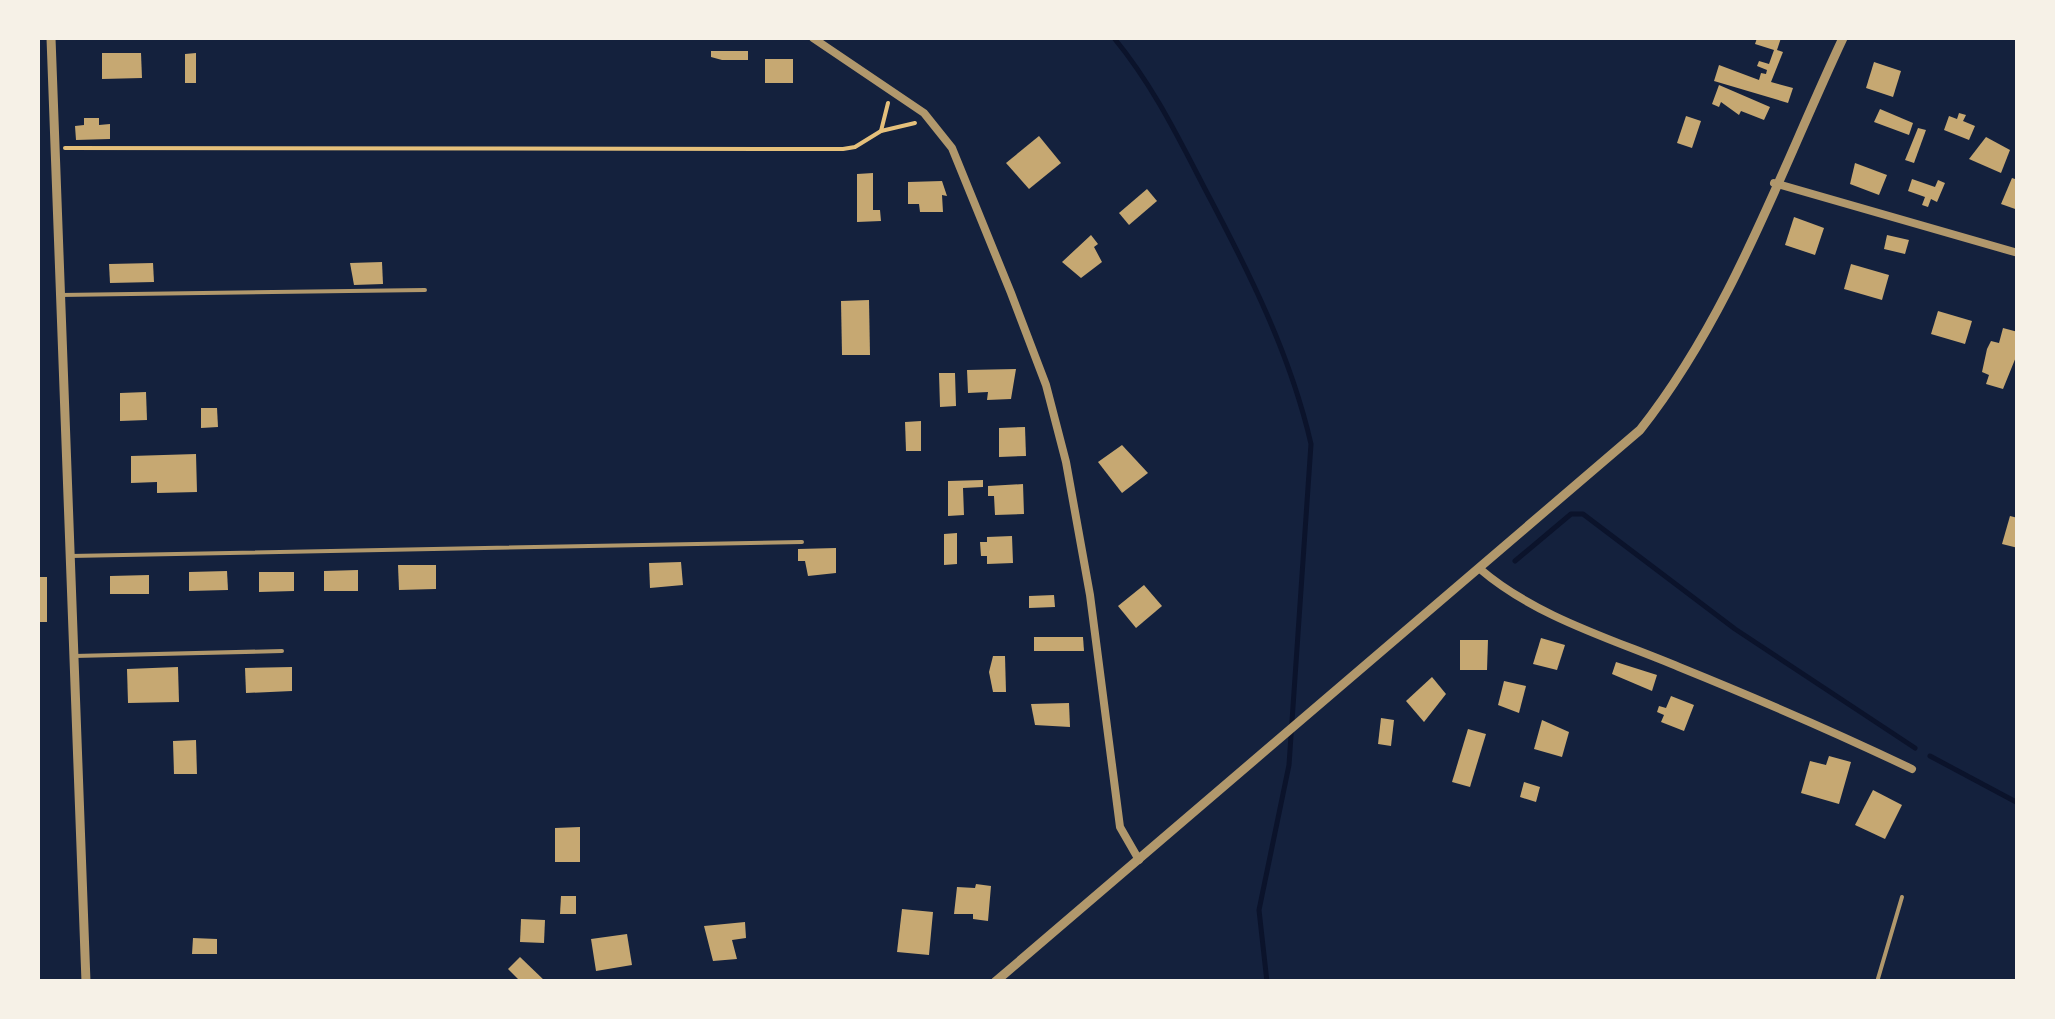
<svg xmlns="http://www.w3.org/2000/svg" width="2055" height="1019" font-family="'Source Sans 3',sans-serif">
<style>
.lines{fill:none;stroke-linecap:round;stroke-linejoin:round}
.stream{stroke:#0b132b;stroke-width:5}
.building{fill:#c6a872}
.path{stroke:#e5c07b;stroke-width:4}
.service{stroke:#b1986c;stroke-width:4}
.minor{stroke:#b1986c;stroke-width:8}
.tertiary{stroke:#b1986c;stroke-width:9}
</style>
<rect width="100%" height="100%" fill="#14213d"/>
<g class="lines">
<g class="stream">
<path d="M1114,38C1152,84 1177,135 1205,189C1248,270 1290,353 1311,444L1289,765L1259,910L1267,982"/>
<path d="M1515,561L1571,514H1583L1735,629L1915,748"/>
<path d="M1930,756L2018,803"/>
</g>
</g>
<g class="building">
<path d="M1757,38H1781L1777,50L1783,52L1771,82L1793,88L1788,103L1714,81L1719,65L1759,80L1761,73L1766,74L1767,70L1757,66L1759,61L1769,64L1774,50L1755,44Z"/>
<path d="M711,51H748V60H722L711,57Z"/>
<path d="M102,53H141L142,78L102,79Z"/>
<path d="M196,53V83H185V54Z"/>
<rect x="765" y="59" width="28" height="24"/>
<path d="M1874,62L1901,71L1893,97L1866,88Z"/>
<path d="M1719,85L1770,107L1764,120L1741,111L1739,115L1721,102L1719,107L1712,104Z"/>
<path d="M1880,109L1913,123L1909,135L1874,122Z"/>
<path d="M1959,113L1966,115L1963,121L1975,126L1969,140L1944,130L1949,116L1957,119Z"/>
<path d="M1686,116L1701,121L1692,148L1677,143Z"/>
<path d="M84,118H99V125L110,124V139L76,140L75,126L84,125Z"/>
<path d="M1918,128L1926,130L1914,163L1905,160Z"/>
<path d="M1039,136L1061,163L1029,189L1006,163Z"/>
<path d="M1986,137L2010,150L2001,173L1969,159Z"/>
<path d="M1855,163L1887,175L1879,195L1850,184Z"/>
<path d="M873,173V210H880L881,221L857,222V174Z"/>
<path d="M2012,178L2018,180V210L2001,204Z"/>
<path d="M1912,179L1935,187L1938,180L1945,183L1937,202L1931,199L1928,207L1922,205L1925,197L1908,191Z"/>
<path d="M942,181L947,196L942,195L943,212H920L919,204H908V182Z"/>
<path d="M1147,189L1157,201L1129,225L1119,213Z"/>
<path d="M1794,217L1824,228L1815,255L1785,245Z"/>
<path d="M1091,235L1098,244L1094,247L1102,262L1081,278L1062,262Z"/>
<path d="M1887,235L1909,240L1905,254L1884,249Z"/>
<path d="M382,262L383,284L354,285L350,263Z"/>
<path d="M153,263L154,282L110,283L109,264Z"/>
<path d="M1851,264L1889,275L1882,300L1844,289Z"/>
<path d="M869,300L870,355H842L841,301Z"/>
<path d="M1938,311L1972,321L1965,344L1931,334Z"/>
<path d="M2003,328L2018,332V352L2003,389L1986,384L1989,375L1982,372L1987,349L1991,341L1999,343Z"/>
<path d="M1016,369L1011,399L987,400L988,392L968,393L967,370Z"/>
<path d="M939,373H955L956,406L940,407Z"/>
<path d="M146,392L147,420L120,421V393Z"/>
<path d="M201,408H217L218,427L201,428Z"/>
<path d="M921,421V451H906L905,422Z"/>
<path d="M1025,427L1026,456L999,457V428Z"/>
<path d="M1122,445L1148,473L1122,493L1098,462Z"/>
<path d="M196,454L197,492L157,493V482L131,483V456Z"/>
<path d="M983,480V487L963,488L964,515L948,516V481Z"/>
<path d="M1023,484L1024,514L995,515L994,496H988V486Z"/>
<path d="M2010,516L2018,518V548L2002,544Z"/>
<path d="M957,533V564L944,565V534Z"/>
<path d="M1012,536L1013,563L987,564V556H981L980,542H987V537Z"/>
<path d="M836,548V573L808,576L805,561H798V549Z"/>
<path d="M681,562L683,585L650,588L649,563Z"/>
<path d="M398,565H436V589L399,590Z"/>
<path d="M358,570V591H324V571Z"/>
<path d="M227,571L228,590L189,591V572Z"/>
<path d="M259,572H294V591L259,592Z"/>
<path d="M149,575V594H110V576Z"/>
<rect x="38" y="577" width="9" height="45"/>
<path d="M1144,585L1162,606L1136,628L1118,606Z"/>
<path d="M1054,595L1055,607L1029,608V596Z"/>
<path d="M1034,637H1083L1084,651H1034Z"/>
<path d="M1541,638L1565,645L1557,670L1533,664Z"/>
<path d="M1460,640H1488L1487,670H1460Z"/>
<path d="M993,656H1005L1006,692H993L989,672Z"/>
<path d="M1616,662L1657,675L1652,691L1612,674Z"/>
<path d="M178,667L179,702L128,703L127,669Z"/>
<path d="M292,667V691L246,693L245,668Z"/>
<path d="M1432,677L1446,694L1424,722L1406,701Z"/>
<path d="M1504,681L1526,686L1519,713L1498,705Z"/>
<path d="M1671,696L1694,705L1684,731L1661,722L1664,715L1657,712L1659,706L1666,708Z"/>
<path d="M1069,703L1070,727L1035,725L1031,704Z"/>
<path d="M1381,718L1394,720L1391,746L1378,744Z"/>
<path d="M1542,720L1569,732L1562,757L1534,749Z"/>
<path d="M1468,729L1486,734L1470,787L1452,782Z"/>
<path d="M196,740L197,774H174L173,741Z"/>
<path d="M1829,756L1851,762L1839,804L1801,793L1810,761L1826,765Z"/>
<path d="M1524,782L1540,787L1536,802L1520,797Z"/>
<path d="M1873,790L1902,805L1885,839L1855,825Z"/>
<path d="M580,827V862H555V828Z"/>
<path d="M976,884L991,886L988,921L973,919V914H954L957,887L975,888Z"/>
<path d="M561,896H576V914H560Z"/>
<path d="M902,909L933,912L929,955L897,952Z"/>
<path d="M521,919L545,920L544,943L520,942Z"/>
<path d="M745,922L746,938L732,940L737,959L713,961L704,926Z"/>
<path d="M627,934L632,965L596,971L591,939Z"/>
<path d="M193,938L217,939V954H192Z"/>
<path d="M520,957L546,982H521L508,969Z"/>
</g>
<g class="lines">
<g class="path">
<path d="M881,131L915,123"/>
<path d="M65,148L843,149L855,147L881,131L888,103"/>
</g>
<g class="service">
<path d="M60,295L425,290"/>
<path d="M70,556L802,542"/>
<path d="M74,656L282,651"/>
<path d="M1877,982L1902,897"/>
</g>
<g class="minor">
<path d="M813,38L924,113L952,148L1011,293L1046,385L1066,462L1090,595L1120,827L1139,860"/>
<path d="M1774,183L2018,253"/>
<path d="M1480,569C1536,617 1612,639 1679,667C1758,699 1835,732 1912,769"/>
</g>
<g class="tertiary">
<path d="M51,38L86,982"/>
<path d="M995,982L1640,430C1731,315 1781,170 1843,38"/>
</g>
</g>
<rect width="2055" height="1019" fill="none" stroke="#f6f1e7" stroke-width="80"/>
</svg>
